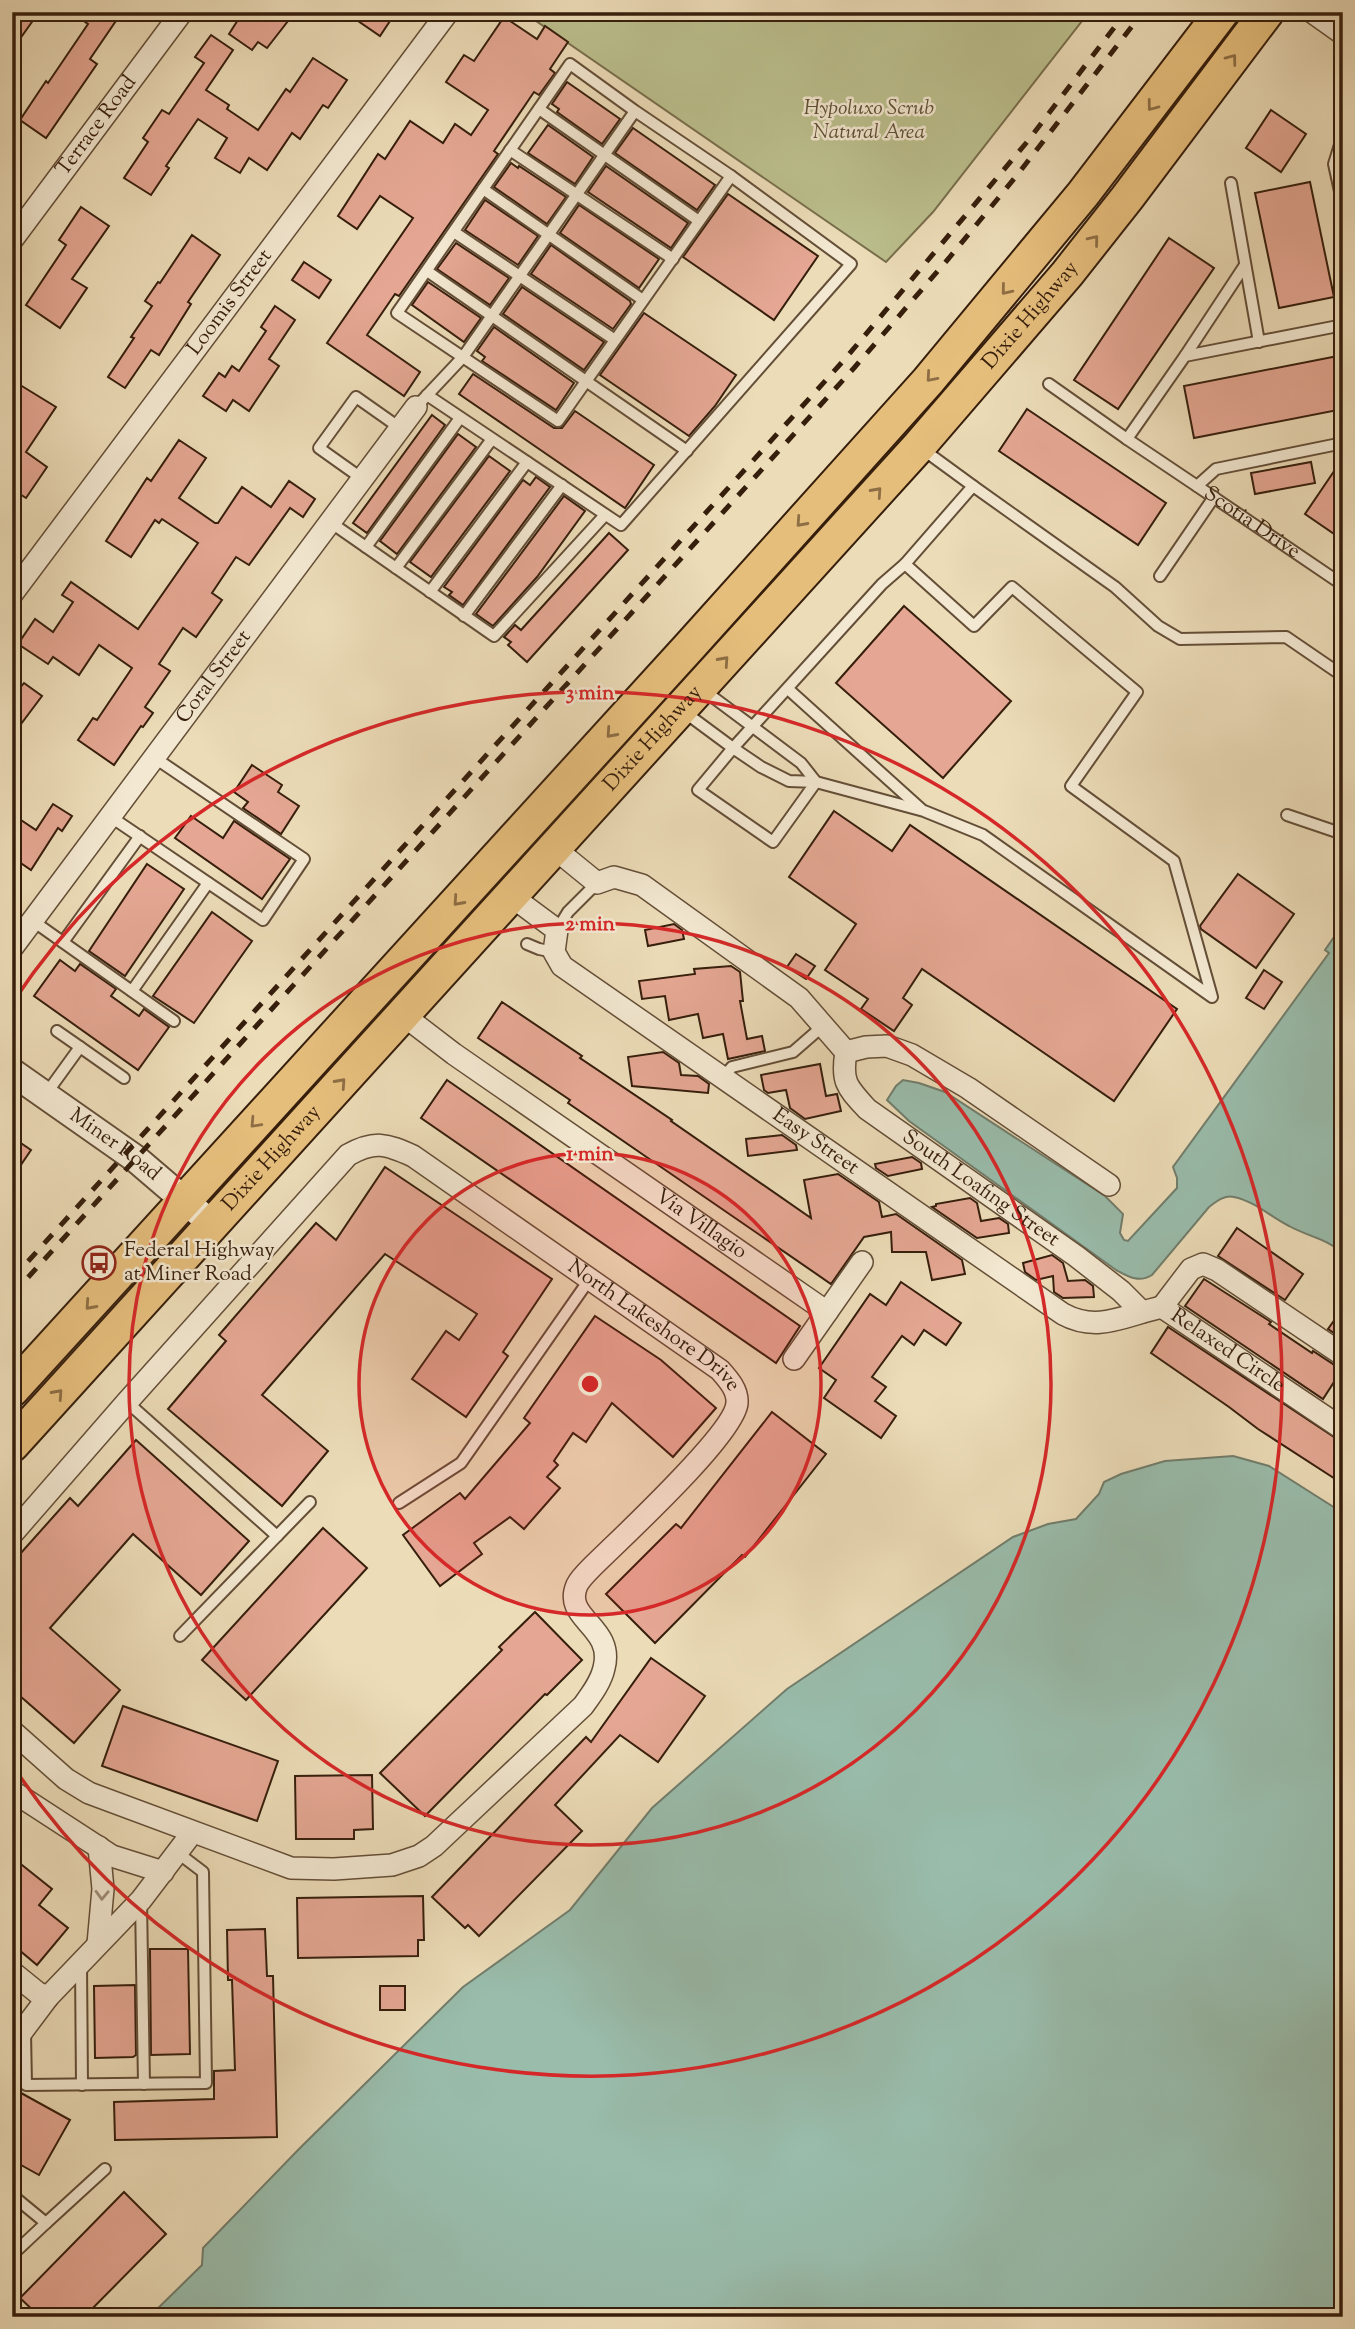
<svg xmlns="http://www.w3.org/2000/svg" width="1355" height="2329" font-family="'Sorts Mill Goudy',serif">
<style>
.green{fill:#bbbf8d;stroke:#786e4c;stroke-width:2}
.water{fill:#99bcab;stroke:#717d6b;stroke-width:2}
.building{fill:#e5a793;stroke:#361e0c;stroke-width:2}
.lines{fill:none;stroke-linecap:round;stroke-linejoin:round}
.service-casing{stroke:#644e37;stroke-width:14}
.minor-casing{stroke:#644e37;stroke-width:24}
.tertiary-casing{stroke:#644e37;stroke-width:30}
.primary-casing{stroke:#361e0c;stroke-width:37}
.service{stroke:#f3e8d1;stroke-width:10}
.minor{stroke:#f3e8d1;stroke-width:21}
.tertiary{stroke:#f3e8d1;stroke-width:26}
.primary{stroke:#e6be7c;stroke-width:33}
.rail{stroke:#361e0c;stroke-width:5;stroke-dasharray:12 12;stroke-linecap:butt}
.oneway{stroke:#8e6e44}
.oneway2{stroke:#9e8d78}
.ring{fill:none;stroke:#d62828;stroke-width:3.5}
.labels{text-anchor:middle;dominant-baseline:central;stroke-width:5;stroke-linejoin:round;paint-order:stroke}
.park-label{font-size:21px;font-style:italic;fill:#5e4e33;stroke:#f3e8d1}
.street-label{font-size:21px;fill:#361e0c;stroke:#f3e8d1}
.poi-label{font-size:21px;fill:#361e0c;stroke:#f3e8d1;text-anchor:start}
.centre{fill:#d62828;stroke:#f3e8d1;stroke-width:3.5}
.ring-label{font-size:21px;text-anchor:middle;font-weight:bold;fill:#d62828;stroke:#f3e8d1;stroke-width:5;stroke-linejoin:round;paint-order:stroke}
</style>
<rect width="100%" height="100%" fill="#ecdcb8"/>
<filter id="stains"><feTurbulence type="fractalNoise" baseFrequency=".00286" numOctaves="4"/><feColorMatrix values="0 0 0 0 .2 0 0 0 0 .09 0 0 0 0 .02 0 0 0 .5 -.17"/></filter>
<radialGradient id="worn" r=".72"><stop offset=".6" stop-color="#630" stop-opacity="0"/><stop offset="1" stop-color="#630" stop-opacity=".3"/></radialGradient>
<path class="green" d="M523,12H1089L933,212L886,262Z"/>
<g class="water">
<path d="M1343,924V1253C1327,1239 1307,1236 1289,1226C1271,1217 1254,1201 1234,1197C1224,1195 1217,1201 1209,1207L1152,1275C1139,1283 1129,1277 1116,1270L909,1121L887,1100L896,1086L903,1080L919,1083L945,1092L1105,1196L1123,1214L1120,1233L1124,1240L1128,1241L1177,1188V1178L1173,1167L1329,953L1325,950Z"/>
<path d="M1233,1456L1269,1466L1343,1513V2317H149L202,2265L203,2248L299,2149L463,1987L570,1910L652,1808L787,1689L1013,1537L1048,1524L1076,1519L1099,1494L1104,1482L1121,1474L1165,1461Z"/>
</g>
<g class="building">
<path d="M12,12H24L34,19L12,50Z"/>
<path d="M71,12H122L90,59L97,64L46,138L20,120L46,81L48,83L88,24Z"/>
<path d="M243,12H295L267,48L258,42L252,50L229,34Z"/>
<path d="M345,12H378L390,21L380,36Z"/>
<path d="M504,17L537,39L545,26L568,42L550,69L555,73L539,95L534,92L494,151L498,154L399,296L395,294L367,335L420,372L404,396L327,343L413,218L380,196L357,229L338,216L378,154L385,159L410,121L443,143L455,124L471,135L488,110L446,82L464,55L474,61Z"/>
<path d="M211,35L233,50L206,90L229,105L227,109L258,130L286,89L290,92L313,58L347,80L328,108L323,105L300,139L292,133L267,170L249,158L240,173L215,158L227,138L198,119L166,166L169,168L151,195L124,178L148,142L143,138L162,110L169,114L204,63L195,57Z"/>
<path d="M567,82L620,119L602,144L557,112L559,109L552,104Z"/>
<path d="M1271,110L1306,134L1281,172L1246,148Z"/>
<path d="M548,125L593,157L575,184L528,153Z"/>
<path d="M633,128L715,185L697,210L615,153Z"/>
<path d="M511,163L518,168L519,166L566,197L547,224L494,187Z"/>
<path d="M606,166L688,223L671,248L588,192Z"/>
<path d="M1310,182L1334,297L1279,308L1255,193Z"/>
<path d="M728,194L818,256L774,320L683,257Z"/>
<path d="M485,200L538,236L518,265L465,230Z"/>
<path d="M579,205L659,259L639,288L560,233Z"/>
<path d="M81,207L109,226L72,279L87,288L60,328L26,305L66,245L59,240Z"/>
<path d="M192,235L220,255L188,302L191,304L159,355L151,350L125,388L108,377L134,338L131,337L152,306L145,301L158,282L160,283Z"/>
<path d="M1169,238L1214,268L1118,409L1074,380Z"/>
<path d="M456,243L509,278L490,305L437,269Z"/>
<path d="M551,245L630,301L631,304L613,329L531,274Z"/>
<path d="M304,262L331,280L319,298L292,280Z"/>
<path d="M428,282L481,318L464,342L412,305Z"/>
<path d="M522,287L604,342L584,370L503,314Z"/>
<path d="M275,306L295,320L269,359L279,366L249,411L233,400L226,411L203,396L219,373L225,377L232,366L239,371L266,331L261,327Z"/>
<path d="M644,313L736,375L715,406L689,436L600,375Z"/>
<path d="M494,327L574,383L556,410L482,361L485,357L477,351Z"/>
<path d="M1343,355V409L1194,438L1184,386Z"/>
<path d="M473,374L554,428H562L575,411L654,465L625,508L459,394Z"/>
<path d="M12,380L56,407L26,452L47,467L26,498L12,489Z"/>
<path d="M1027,409L1166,503L1138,545L999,451Z"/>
<path d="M432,415L445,425L367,533L353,523Z"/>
<path d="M458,434L476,447L397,554L380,541Z"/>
<path d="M179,440L206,458L179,498L215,523H218L242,487L271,507L289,481L315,499L303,517L290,508L249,565L236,557L212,593L222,600L196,637L183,628L159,664L170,671L145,707L153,713L143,727L141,726L114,765L78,740L93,718L97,720L132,668L99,645L79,675L53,657L48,664L18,644L35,619L53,632L73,602L62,595L71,582L138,629L198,543L162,519L159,523L155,520L131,557L106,541L147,478L151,481Z"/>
<path d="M489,456L510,471L431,577L410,562Z"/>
<path d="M1343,458V540L1305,514Z"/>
<path d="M1311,462L1315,483L1255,494L1251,473Z"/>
<path d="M536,477L550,487L463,605L449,595L452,592L444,587L523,480L530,485Z"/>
<path d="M564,496L585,511L537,577L493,626L476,614Z"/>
<path d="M609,533L628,550L527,662L508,645L511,642L504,637L515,625L521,630Z"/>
<path d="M904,606L1011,701L943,778L836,683Z"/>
<path d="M24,683L42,696L12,736V698Z"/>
<path d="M252,765L282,785L278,792L299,806L281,834L243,808L248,802L234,792Z"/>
<path d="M53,804L72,816L62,831L58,828L31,870L12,857V814L36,830Z"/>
<path d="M834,811L892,851L910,825L1177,1009L1114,1101L922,969L903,998L912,1005L894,1031L861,1009L868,999L825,970L856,924L789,877Z"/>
<path d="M191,816L223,838L234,821L290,859L262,899L175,838Z"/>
<path d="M147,864L184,889L125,976L89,951Z"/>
<path d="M1238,874L1294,914L1256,968L1201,929L1200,926Z"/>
<path d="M212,912L252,941L194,1023L153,996Z"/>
<path d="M674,924L682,930L684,939L648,946L645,930Z"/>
<path d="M796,954L815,966L806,979L787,967Z"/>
<path d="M60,960L75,971L80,964L116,989L111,996L139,1016L144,1009L169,1027L138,1070L34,996Z"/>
<path d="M731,966L740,972L743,1001H740L747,1039L762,1036L765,1051L728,1059L723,1034L703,1038L698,1014L669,1020L665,996L642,999L639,981L695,974L694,969Z"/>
<path d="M1264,970L1282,982L1264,1009L1246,998Z"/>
<path d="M502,1002L582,1056L580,1058L672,1120L671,1121L811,1218L804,1180L838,1174L879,1202L882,1217L896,1214L962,1260L965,1274L932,1280L926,1252H892L891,1232L864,1237L831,1284L568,1103L570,1100L478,1038Z"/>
<path d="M663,1052L679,1063L681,1075L698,1076L709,1084L708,1093L632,1086L628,1057Z"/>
<path d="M820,1064L826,1096L837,1094L841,1111L805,1119L790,1108L786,1090L768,1093L764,1090L761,1075Z"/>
<path d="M447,1080L800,1326L776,1363L421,1118Z"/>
<path d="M782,1135L796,1145L797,1150L748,1156L746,1139Z"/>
<path d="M12,1137L31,1150L12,1178Z"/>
<path d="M912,1157L921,1163L922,1169L888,1176L876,1168L875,1164Z"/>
<path d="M385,1167L552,1279L503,1352L508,1356L466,1417L412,1379L446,1331L459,1340L477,1314L385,1254L262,1395L328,1451L282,1506L168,1409L226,1341L219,1335L316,1223L336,1240Z"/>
<path d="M970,1198L977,1203L981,1221L999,1218L1008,1224L1009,1233L977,1238L932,1207L936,1206V1204Z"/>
<path d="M1237,1228L1303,1274L1285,1300L1218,1256Z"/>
<path d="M1052,1255L1063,1263L1068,1281L1085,1280L1093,1286L1094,1297L1063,1298L1054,1292L1053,1276L1036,1280L1025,1272L1023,1263Z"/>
<path d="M1204,1279L1271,1322L1269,1324L1312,1353L1313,1351L1336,1366L1343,1368L1323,1399L1185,1306Z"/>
<path d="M901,1282L961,1323L946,1345L924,1330L914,1345L902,1336L872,1377L886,1387L875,1401L896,1416L881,1438L824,1398L836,1380L819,1368L870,1294L886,1305Z"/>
<path d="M1343,1308V1339L1328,1329Z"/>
<path d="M595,1316L661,1360L716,1408L673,1457L612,1403L586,1442L573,1433L554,1461L558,1465L547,1477L560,1488L524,1529L510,1517L474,1543L482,1554L440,1586L403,1535L460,1493L465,1499L530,1423L524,1418Z"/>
<path d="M1168,1327L1343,1443V1484L1258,1429L1229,1407L1151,1353Z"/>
<path d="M772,1412L826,1454L745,1557L742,1555L655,1643L606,1594L676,1524L681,1528Z"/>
<path d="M136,1440L249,1541L201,1595L133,1534L50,1628L120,1690L74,1743L12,1689V1563L70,1498L78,1506Z"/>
<path d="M323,1528L367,1568L246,1700L202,1660Z"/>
<path d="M535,1612L582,1660L547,1695L545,1694L425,1816L380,1773L502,1650L499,1647Z"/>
<path d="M651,1658L705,1696L658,1762L620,1735L555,1805L582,1831L479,1936L468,1925L465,1928L432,1897L586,1737L591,1742Z"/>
<path d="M123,1706L278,1761L257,1821L102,1766Z"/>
<path d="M372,1775L373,1829L354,1830V1839H296L295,1776Z"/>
<path d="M12,1857L52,1889L39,1905L68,1928L37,1965L12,1944Z"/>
<path d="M423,1896L424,1940H418V1956L298,1958L297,1898Z"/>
<path d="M265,1929L267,1976H273L277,2137L115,2140L114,2102L214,2099V2071L235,2070L232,1980H228L227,1930Z"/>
<path d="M150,1949H188L190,2054L151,2055Z"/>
<path d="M135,1985L136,2055L133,2057L95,2058L94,1986Z"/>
<rect x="380" y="1986" width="25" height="24"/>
<path d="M12,2088L70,2120L39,2175L12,2160Z"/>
<path d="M124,2192L166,2234L84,2317H40L20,2298Z"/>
</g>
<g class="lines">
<defs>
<g id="service">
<path d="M539,109L699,221"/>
<path d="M1343,135L1334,164L1343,205"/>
<path d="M510,150L673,259"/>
<path d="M1231,183L1259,342"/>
<path d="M483,189L643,300"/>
<path d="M454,232L615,340"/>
<path d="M427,271L687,451"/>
<path d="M1185,356L1245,265"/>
<path d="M1049,384L1127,439L1185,356L1343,325"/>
<path d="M427,395L621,525L851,264L731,176"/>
<path d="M416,407L463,357L635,111L570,64L397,313L558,421L731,176L635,111"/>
<path d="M1127,439L1197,486L1216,469L1343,443"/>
<path d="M364,480L319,448L356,397L400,428"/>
<path d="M973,486L1115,587L1158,626L1180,639L1286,637L1343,676"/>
<path id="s1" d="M1197,486L1343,585"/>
<path d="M330,522L494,636L605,515"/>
<path d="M366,547L460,418"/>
<path d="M396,568L492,439"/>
<path d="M1160,576L1214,497"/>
<path d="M430,592L527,462"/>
<path d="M464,616L562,485"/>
<path d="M702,689L801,763L816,782L924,811L983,835L1212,997L1174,861L1071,786L1137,692L1012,587L974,626L905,564L973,486L921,448"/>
<path d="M788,689L921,809"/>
<path d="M683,711L733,748L761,767L789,781L816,782L773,842L698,790L733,748L882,584L905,564"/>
<path d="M1287,815L1343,834"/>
<path d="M111,817L263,920L304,859L155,758"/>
<path d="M33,921L174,1021"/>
<path d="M557,930L568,912L597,883"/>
<path d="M63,942L140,836"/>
<path d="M527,944L539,949L554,952"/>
<path d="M132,991L208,883"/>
<path d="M57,1031L80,1047"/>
<path d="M723,1077L732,1067L793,1052L824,1025"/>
<path d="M46,1094L80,1047L124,1078"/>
<path d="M127,1402L277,1536L310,1502"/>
<path d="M399,1503L461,1463L589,1280"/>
<path d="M180,1636L277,1536"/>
<path d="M141,1901L144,2084"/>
<path d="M81,1965L82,2085"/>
<path d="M25,2032L26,2085L206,2083L203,1872L178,1853"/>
<path d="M12,2195L46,2223L105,2169"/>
<path d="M12,2255L46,2223"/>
</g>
<g id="minor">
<path d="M1312,12L1343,34"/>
<path id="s2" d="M12,240L182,12"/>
<path id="s3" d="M12,594L448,12"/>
<path d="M554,848L597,883L614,877L642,885L799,998L846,1052L866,1047L887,1046L912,1055L968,1088L1109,1185"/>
<path id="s4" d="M511,896L557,930L554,952L562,966L1063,1314C1098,1333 1125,1315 1162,1307"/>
<path id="s5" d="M12,948L416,407"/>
<path id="s6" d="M403,1015L454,1054L827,1312"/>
<path id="s7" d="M846,1052C841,1082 847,1087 867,1109L1076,1256L1121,1291L1142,1312"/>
<path d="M1162,1307L1191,1269L1203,1264L1217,1270L1343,1355"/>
<path id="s8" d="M1162,1307L1343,1429"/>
<path d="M794,1359L862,1262"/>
<path id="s9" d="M12,1534L127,1402L348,1155C375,1140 386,1144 413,1156L720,1370C728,1379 738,1390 737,1403C735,1434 618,1541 591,1568C586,1573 580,1579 577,1585C562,1619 615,1626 604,1668C601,1682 591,1695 583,1706L434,1846L419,1856L392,1865L334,1869L291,1868L89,1793L66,1779L12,1731"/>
<path d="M12,1791L112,1856L163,1872"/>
<path d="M98,1944L103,1889L99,1847"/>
<path d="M12,1972L38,1993L48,1997"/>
<path d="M12,2045L48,1997L141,1900L192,1833"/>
</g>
<g id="tertiary">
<path id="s10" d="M12,1072L136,1159L212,1224"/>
</g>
<g id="primary">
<path d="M12,1390L690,646L928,381L1083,194L1222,12"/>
<path id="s11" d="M12,1445L919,446L1067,274L1127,198L1267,12"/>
</g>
</defs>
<use href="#service" class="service-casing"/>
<use href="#minor" class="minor-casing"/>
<use href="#tertiary" class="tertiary-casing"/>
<use href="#primary" class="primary-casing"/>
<use href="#service" class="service"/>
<use href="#minor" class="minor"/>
<use href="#tertiary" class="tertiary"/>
<use href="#primary" class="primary"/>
<g class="rail">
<path d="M12,1279L845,359L1027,142L1126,12"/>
<path d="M12,1295L854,368L949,258L1018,174L1143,12"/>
</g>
</g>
<defs><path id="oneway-chevron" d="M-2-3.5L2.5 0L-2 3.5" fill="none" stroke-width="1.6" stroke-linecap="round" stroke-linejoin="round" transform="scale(1.75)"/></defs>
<g class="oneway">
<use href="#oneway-chevron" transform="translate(1232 59) rotate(-53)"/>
<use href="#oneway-chevron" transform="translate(1152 106) rotate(127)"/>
<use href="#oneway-chevron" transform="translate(1094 240) rotate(-51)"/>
<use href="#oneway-chevron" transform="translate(1006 290) rotate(129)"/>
<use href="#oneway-chevron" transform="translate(931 377) rotate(131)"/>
<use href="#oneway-chevron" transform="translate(877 492) rotate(-48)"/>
<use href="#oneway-chevron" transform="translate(801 522) rotate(132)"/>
<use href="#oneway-chevron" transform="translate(724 661) rotate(-48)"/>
<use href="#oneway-chevron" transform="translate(611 733) rotate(132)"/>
<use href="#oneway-chevron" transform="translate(458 901) rotate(132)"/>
<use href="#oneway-chevron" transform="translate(341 1083) rotate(-48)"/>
<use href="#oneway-chevron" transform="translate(255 1123) rotate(133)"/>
<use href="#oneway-chevron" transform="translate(90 1305) rotate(132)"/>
<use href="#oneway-chevron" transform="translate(58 1394) rotate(-48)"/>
</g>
<use class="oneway2" href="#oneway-chevron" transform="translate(102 1895) rotate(92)"/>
<circle cx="590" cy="1384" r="231" fill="#d62828" fill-opacity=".12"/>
<g class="ring">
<circle cx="590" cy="1384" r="231"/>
<circle cx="590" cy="1384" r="461"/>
<path d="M13 1002A692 692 0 1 1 13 1766"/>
</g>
<defs>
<symbol id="bus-ring" viewBox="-11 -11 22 22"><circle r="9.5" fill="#f3e8d1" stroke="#8f2418" stroke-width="1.5"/><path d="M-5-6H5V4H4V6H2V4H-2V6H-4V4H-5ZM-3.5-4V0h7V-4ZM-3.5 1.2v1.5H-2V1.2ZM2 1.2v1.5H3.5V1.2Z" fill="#8f2418"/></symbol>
</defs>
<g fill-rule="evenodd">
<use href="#bus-ring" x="80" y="1244" width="38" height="38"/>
</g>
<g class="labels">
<g class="park-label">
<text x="869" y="109">Hypoluxo Scrub<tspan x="869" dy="24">Natural Area</tspan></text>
</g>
<g class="street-label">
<text stroke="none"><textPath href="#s2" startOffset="142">Terrace Road</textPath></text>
<text stroke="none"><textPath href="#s3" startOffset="364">Loomis Street</textPath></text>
<text stroke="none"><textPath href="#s11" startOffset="1521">Dixie Highway</textPath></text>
<text stroke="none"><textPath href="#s1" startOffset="66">Scotia Drive</textPath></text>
<text stroke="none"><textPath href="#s5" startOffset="338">Coral Street</textPath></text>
<text stroke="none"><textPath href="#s11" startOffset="954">Dixie Highway</textPath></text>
<text stroke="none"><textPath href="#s4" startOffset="404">Easy Street</textPath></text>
<text stroke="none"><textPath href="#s10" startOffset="126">Miner Road</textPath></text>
<text stroke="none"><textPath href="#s11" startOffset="387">Dixie Highway</textPath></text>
<text stroke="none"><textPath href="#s7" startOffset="203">South Loafing Street</textPath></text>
<text stroke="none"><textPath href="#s6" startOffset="364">Via Villagio</textPath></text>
<text stroke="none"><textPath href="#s9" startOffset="870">North Lakeshore Drive</textPath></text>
<text stroke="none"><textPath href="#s8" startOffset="79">Relaxed Circle</textPath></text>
</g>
<g class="poi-label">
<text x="124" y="1251">Federal Highway<tspan x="124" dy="24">at Miner Road</tspan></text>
</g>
</g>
<circle cx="590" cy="1384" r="10" class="centre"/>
<g class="ring-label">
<text x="590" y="699">3 min</text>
<text x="590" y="930">2 min</text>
<text x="590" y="1160">1 min</text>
</g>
<rect width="1355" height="2329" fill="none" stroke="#ecdcb8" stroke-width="42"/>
<rect x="14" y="14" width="1327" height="2301" fill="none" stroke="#361e0c" stroke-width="3.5"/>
<rect x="21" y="21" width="1313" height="2287" fill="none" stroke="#361e0c" stroke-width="2"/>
<rect width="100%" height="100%" filter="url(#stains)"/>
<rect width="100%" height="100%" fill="url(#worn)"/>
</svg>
